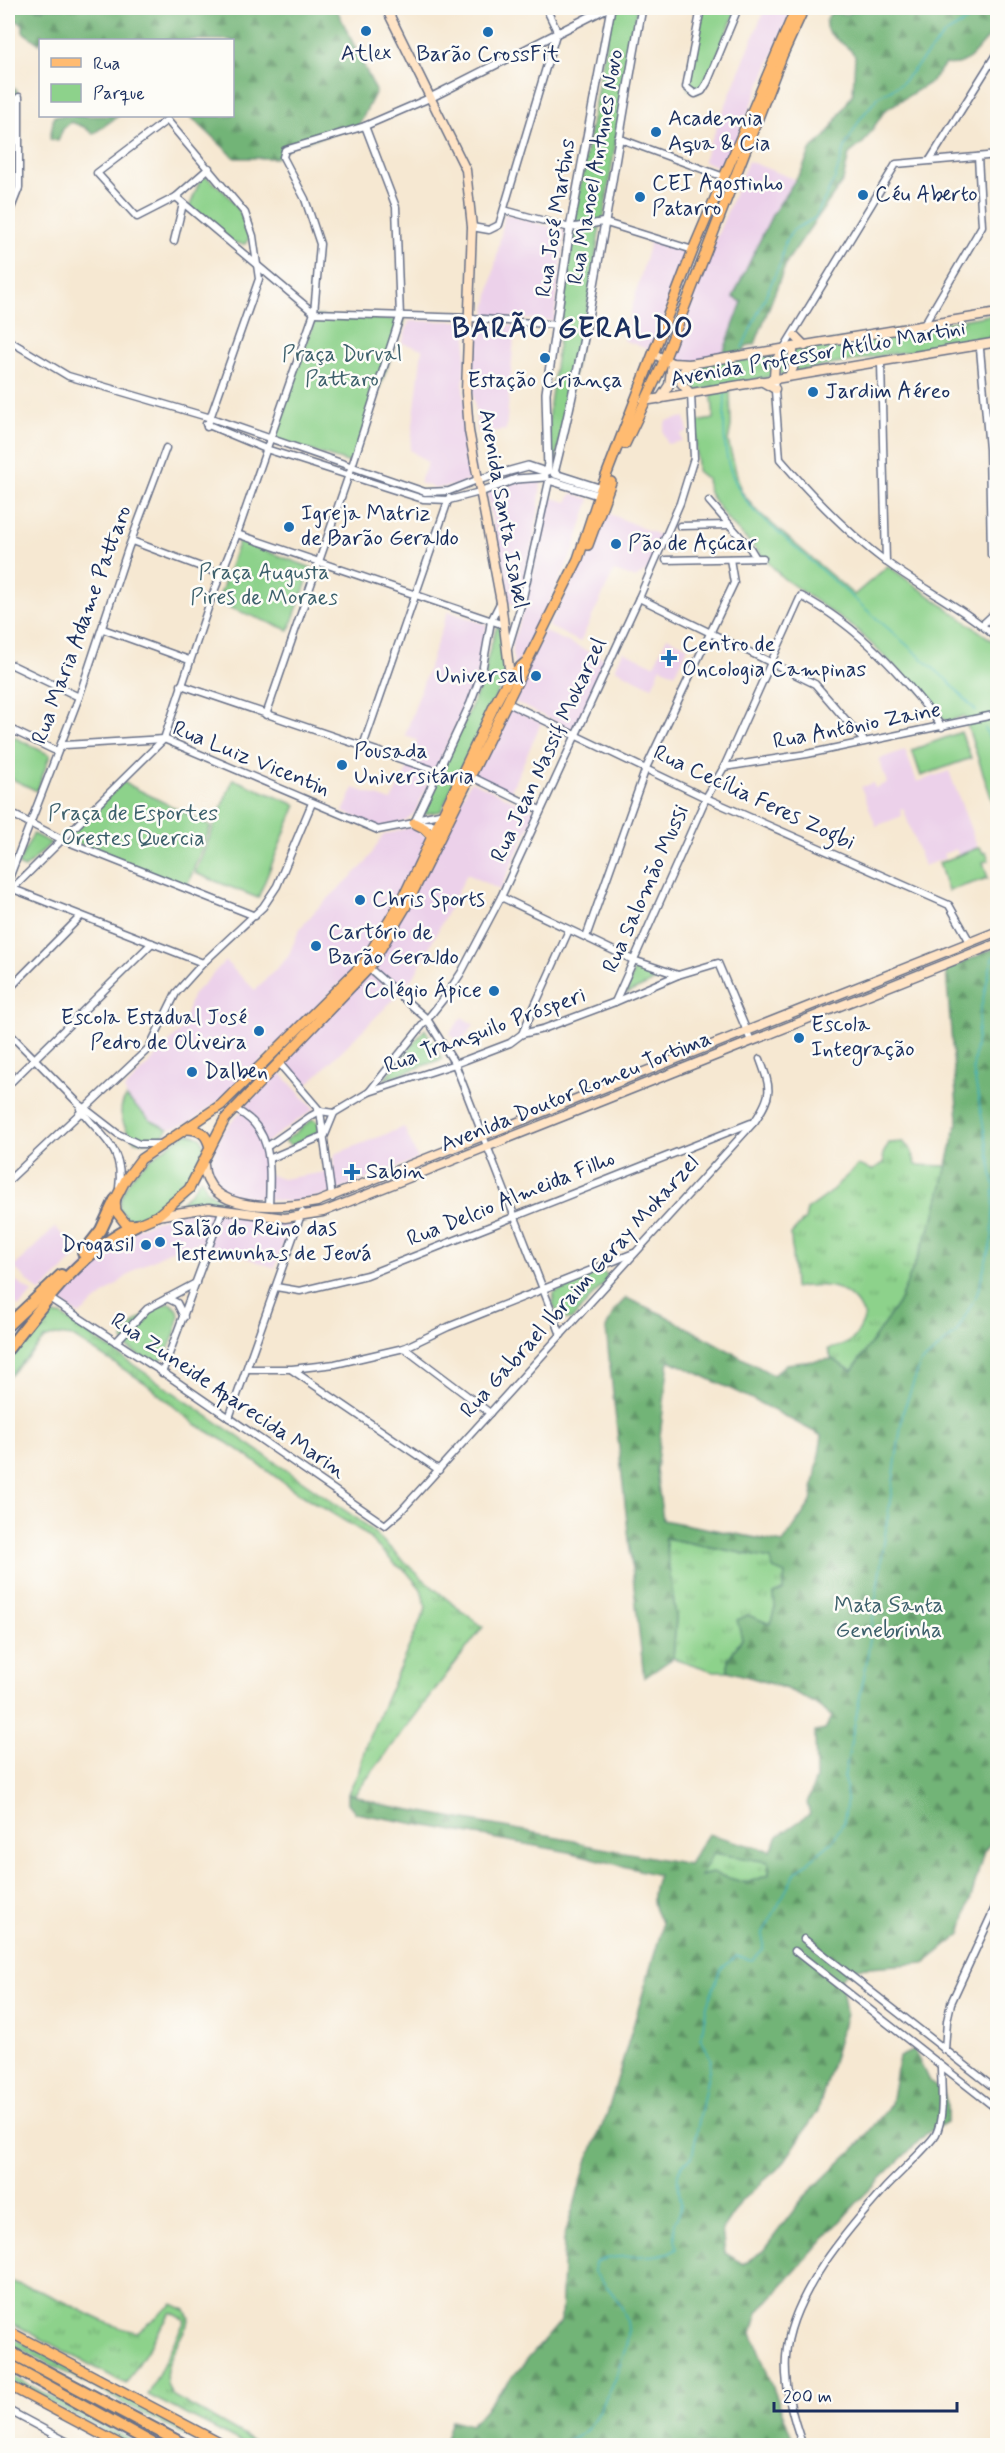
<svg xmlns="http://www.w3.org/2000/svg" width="1005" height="2453" font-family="Mynerve,sans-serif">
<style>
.built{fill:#ecd1ea}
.grass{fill:url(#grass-tufts);stroke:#548074;stroke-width:1.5}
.forest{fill:url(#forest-firs);stroke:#46726a;stroke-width:1.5;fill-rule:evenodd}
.park{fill:#8dd28b;stroke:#548074;stroke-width:1.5}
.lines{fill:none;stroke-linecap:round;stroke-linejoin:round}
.stream{stroke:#40b0ba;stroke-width:1.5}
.minor-casing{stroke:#687087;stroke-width:9}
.tertiary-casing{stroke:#687087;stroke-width:10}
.secondary-casing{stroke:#687087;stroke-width:11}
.primary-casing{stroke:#687087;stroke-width:12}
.trunk-casing{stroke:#687087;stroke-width:12}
.motorway-casing{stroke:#687087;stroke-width:14}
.minor{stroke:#fff;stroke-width:6}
.tertiary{stroke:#fff;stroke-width:7}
.secondary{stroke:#ffe4c6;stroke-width:8}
.primary{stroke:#ffbb71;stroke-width:9}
.trunk{stroke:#ffbb71;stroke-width:9}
.motorway{stroke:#ffbb71;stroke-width:10}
.poi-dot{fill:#1f6fb2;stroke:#fdfcf7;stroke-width:2}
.labels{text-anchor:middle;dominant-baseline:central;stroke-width:5;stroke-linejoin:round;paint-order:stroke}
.poi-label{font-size:22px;fill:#1b2f5e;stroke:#fdfcf7;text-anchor:start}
.street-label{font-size:22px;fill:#1b2f5e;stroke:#fdfcf7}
.park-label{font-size:22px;fill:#3d606c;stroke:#fdfcf7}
.district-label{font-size:28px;font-weight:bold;letter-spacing:1.5px;fill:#1b2f5e;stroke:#fdfcf7}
</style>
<defs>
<pattern id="grass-tufts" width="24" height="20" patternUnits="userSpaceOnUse" patternTransform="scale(1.5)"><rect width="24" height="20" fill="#8dd28b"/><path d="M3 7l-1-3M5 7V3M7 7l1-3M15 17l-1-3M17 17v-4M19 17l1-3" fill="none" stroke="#72ab75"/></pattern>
<pattern id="forest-firs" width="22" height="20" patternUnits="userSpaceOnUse" patternTransform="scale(1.5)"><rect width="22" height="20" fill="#72b477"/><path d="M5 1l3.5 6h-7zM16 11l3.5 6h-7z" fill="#5d9365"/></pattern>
</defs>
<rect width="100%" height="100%" fill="#fdfcf7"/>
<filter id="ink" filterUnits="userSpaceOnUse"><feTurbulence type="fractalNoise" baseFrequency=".0167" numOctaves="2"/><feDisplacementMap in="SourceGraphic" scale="12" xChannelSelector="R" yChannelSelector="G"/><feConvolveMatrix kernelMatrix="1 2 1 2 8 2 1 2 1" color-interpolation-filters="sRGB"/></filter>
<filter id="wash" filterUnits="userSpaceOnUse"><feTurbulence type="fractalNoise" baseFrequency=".008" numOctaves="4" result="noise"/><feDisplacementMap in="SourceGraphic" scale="24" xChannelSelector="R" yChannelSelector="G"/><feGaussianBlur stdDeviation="1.35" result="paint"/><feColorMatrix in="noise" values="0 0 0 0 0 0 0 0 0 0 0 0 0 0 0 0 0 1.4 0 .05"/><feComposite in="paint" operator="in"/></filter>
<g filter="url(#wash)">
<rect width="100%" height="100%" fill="#f6e8d2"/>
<g class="built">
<path d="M765,8H786L792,10L724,169L703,161Z"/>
<path d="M748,161L794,179L791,188L772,215L733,297L742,302L721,360L690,364L667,358Z"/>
<path d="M505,214L565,231L554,321L485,316Z"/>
<path d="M650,242L689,251L652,350L623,340Z"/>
<path d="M409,321H468L463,389L476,478L453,486L436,488L419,483L428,463L410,450L422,349L402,343Z"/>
<path d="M475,322L515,326L506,430L478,433L473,393Z"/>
<path d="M685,417L688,432L681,434L682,441L667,444L663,431L666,421Z"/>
<path d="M516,482H541L538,515L521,604L507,603L487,492Z"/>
<path d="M572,493L590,499L573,552L522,659L514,666L512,643L525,606L549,497L567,502Z"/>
<path d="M608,513L661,536L648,570L635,578L614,571L580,642L548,626L581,563L589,556Z"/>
<path d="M448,611L487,625L479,671L467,703L415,812L406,821L380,827L343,812L354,788L391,801L412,760L417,740L405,736Z"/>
<path d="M544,631L607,660L575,731L511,700Z"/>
<path d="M667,637L688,647L675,674L661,667L652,687L615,669L623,651L654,665Z"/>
<path d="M507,707L541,723L510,793L473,776Z"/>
<path d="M905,750L917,782L949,771L978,849L959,856L956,849L943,854L945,858L924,866L903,808L900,809L902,816L876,826L861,787L873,783L875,788L887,783L879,759Z"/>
<path d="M471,781L536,811L500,890L467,874L415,975L399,991L373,968Z"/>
<path d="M411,827L428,838L405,889L361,963L222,1099L189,1123L168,1129L150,1120L130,1103L124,1090L182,1029L192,996L225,961L255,990L288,957L299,930L315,911L366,863L383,835Z"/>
<path d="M369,971L397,996L306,1086L283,1062Z"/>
<path d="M462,1017L474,1025L460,1043L449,1034Z"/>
<path d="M278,1070L314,1109L262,1145L265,1173L282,1179L333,1171L335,1154L404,1127L418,1159L326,1195L291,1202L227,1194L211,1184L207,1172L221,1134Z"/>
<path d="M226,1209L290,1225L275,1268L201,1242L172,1250L137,1268L79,1315L54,1297L107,1241L174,1213Z"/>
<path d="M55,1227L81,1252L40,1293L14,1267Z"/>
<path d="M8,1275L32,1293L19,1307L8,1298Z"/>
</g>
<g class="grass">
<path d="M997,314V338L872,357L691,392L686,387L683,372L692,365Z"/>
<path d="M903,1142L911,1150L916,1165L947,1166L934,1218L899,1302L852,1371L832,1359L828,1349C852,1345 856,1339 865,1317C850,1285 826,1282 794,1288L791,1234L805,1219L807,1210L825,1197L858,1165L872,1170L884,1163L883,1154L889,1143Z"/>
<path d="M201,1177L207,1190L219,1199L296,1211L272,1213L202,1203L173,1210L192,1191Z"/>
<path d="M45,1315H61L359,1520C378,1534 390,1549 407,1564C431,1587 456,1607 483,1627L353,1797L348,1793L359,1771L366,1744L426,1608L421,1589L406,1571L396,1565L363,1532L294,1490L236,1448L195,1424L144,1382L73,1337L56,1335L44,1339L8,1378V1363Z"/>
<path d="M665,1538L771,1559L785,1574L783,1591L774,1594L775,1608L770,1624L748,1615L742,1639L728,1659V1671H713L673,1658L676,1618Z"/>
<path d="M713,1853L769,1862V1875L746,1883L712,1873L700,1876Z"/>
<path d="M8,2280C21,2286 34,2288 47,2294C77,2306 104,2326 137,2332L173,2304L186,2310L190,2318C181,2342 152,2375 175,2397L261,2445H246L148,2395L185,2320L171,2312L126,2384L8,2321Z"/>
<path d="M8,2335L215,2445H203L8,2342Z"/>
<path d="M8,2374L126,2437L140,2445H131L8,2380Z"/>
</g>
<g class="forest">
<path d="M8,8H336L376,91L358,127L292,145L276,158H235L190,116H232V40H40V44L23,32V24L15,20L9,21L10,30H8Z"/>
<path d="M860,8H941L945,11L955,8H997V31C979,40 974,69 945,64L931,82L885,110L864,142L849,154L843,181L787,261L755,344L746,346L744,352L722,356L742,302L733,297L772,215L802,170L811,149L826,136L853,93L855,56C846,40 813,34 831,13L848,14Z"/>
<path d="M8,86L17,90L12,121L16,128L10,189L13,194L8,207Z"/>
<path d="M54,116H118L93,134L84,127L71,122L63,129L58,141L50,139Z"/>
<path d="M997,947V1836L984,1851L961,1934L925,1963L855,1968L841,1978L846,2014L818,2111L782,2165L742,2200L722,2230L725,2253L743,2264L763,2251L803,2198L860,2143L891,2104L899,2057L914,2050L929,2081L941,2089L947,2102V2122L927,2133L863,2196L758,2312L752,2333L795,2445H443L451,2420L471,2425L561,2321L564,2238L587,2162L607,2114L661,1932L662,1922C650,1907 651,1893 658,1875L569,1852L356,1813L348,1803V1793L379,1804L574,1840L585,1845L689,1864L708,1834L771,1851L778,1836L810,1814L807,1803L816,1779L815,1732L825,1730L832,1717C804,1690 765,1682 728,1671V1659L742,1639L737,1620L748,1615L770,1624L775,1608L774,1594L783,1591L785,1574L773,1569L771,1559L665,1538L676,1618L673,1658L644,1678L606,1329L614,1311L626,1298L664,1315L773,1375L786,1364L832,1359L852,1371L899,1302L934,1218L958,1119L946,970ZM669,1360L752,1399L822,1436L811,1502L783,1543L663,1520L656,1470ZM713,1853L769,1862V1875L746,1883L712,1873L701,1876Z"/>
</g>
<g class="park">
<path d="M612,8H637L603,222L573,226Z"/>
<path d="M703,8H737L706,83L698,93L688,89Z"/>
<path d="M205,176C227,191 244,211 250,237L245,244L234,243L189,208L200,180Z"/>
<path d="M600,227L588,305L554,468H550L549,412L573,233Z"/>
<path d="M316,316L405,320L351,463L273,439Z"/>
<path d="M730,387L731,426L728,441L741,491L756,510L854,595L888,566L997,644V815L964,716L946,722L918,689L857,630L783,578L726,518L709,493L707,479L697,471L695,422L714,419L711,388Z"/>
<path d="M239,541L312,568L289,630L217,603Z"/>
<path d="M499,626L502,628L506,664L504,679L441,811L424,814L425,808L485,676L487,660L496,629Z"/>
<path d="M961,732L971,758L921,776L912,750Z"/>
<path d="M8,734L50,755L37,791L8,777Z"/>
<path d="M233,779L296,805L258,898L195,873Z"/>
<path d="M123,782L211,826L186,888L65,838Z"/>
<path d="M33,834L51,843L25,868L18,865Z"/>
<path d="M980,847L983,853L986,852L989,860L983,862L988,878L948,891L939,863Z"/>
<path d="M635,966L659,979L626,994Z"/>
<path d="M425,1029L442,1059L384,1080Z"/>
<path d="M126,1097L150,1120L168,1129C161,1141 147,1143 135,1141C124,1129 115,1111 126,1097Z"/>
<path d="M313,1119L319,1123L318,1132L291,1146L285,1141Z"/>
<path d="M187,1133L201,1137L205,1148C199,1160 194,1177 186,1187C174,1202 149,1223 129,1221L119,1209C122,1173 160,1151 187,1133Z"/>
<path d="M599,1272L607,1274L606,1281L571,1320L560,1318L553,1304L554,1293Z"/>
<path d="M170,1303L178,1310C182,1321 166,1361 155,1366L126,1347L123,1339C130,1323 153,1307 170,1303Z"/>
</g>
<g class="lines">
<g class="stream">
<path d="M742,348L781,262L784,244L793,230L815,218L835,178L845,147L860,119L879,96L901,84L945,34L977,15L980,8"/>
<path d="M725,395C723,445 722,472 755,512L948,681L976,711"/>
<path d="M985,728L998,760"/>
<path d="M558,2446C566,2441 580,2437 586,2430C601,2415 628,2353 628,2332C629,2309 608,2287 594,2272L595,2262C621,2251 655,2262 676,2249L674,2222C694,2201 660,2176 692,2157L711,2059L701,2038L707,2005L720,1970L736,1956L753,1960L763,1949V1933L796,1872L832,1842L844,1821L847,1798L844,1778L866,1666L903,1412L920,1364L956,1333L977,1294L992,1239L994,1184L973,1069L980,1012L993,956"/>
</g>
</g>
</g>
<g filter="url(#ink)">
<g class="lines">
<defs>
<g id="minor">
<path d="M701,8L686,87L695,94L702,91L707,83L738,8"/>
<path d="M618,138L724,177"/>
<path d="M930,160L998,51"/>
<path d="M176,197L314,313L471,318L558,325"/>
<path d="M504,210L570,228L603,222L693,250"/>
<path d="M8,216L19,188V97"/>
<path d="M472,227L489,230L499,225L557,31L546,8"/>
<path d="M174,241L183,204"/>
<path d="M924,325L982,226L978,157"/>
<path d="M8,340L68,376L211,418L425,492L449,491L477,480"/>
<path d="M784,348L896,164L998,155"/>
<path d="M980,349L989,449L991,555"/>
<path d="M881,363L886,562"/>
<path d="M774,377L780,459C812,496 846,532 885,561C921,588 964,608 998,639"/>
<path d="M206,424L266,449L423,499L449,500L480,492"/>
<path d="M207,427L259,279L253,236L245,213L167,120L97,173L137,217L176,197L209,168"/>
<path d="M709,501L750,548L756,558"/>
<path d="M680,526L728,525"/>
<path d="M237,534L504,625"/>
<path d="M132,541L220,574"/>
<path d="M666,560L763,558"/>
<path d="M639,598L815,684L864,741"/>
<path d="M982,625L998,610"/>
<path d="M103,629L189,660"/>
<path d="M508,648L522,602L549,481"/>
<path d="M8,663L79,697"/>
<path d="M181,685L436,771"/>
<path d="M506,702L706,798L949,905L970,942"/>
<path d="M266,715L354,460L400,317L396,207L365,126"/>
<path d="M8,728L56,751L65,745L164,739L378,830L414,823L440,825"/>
<path d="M363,746L449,498"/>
<path d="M724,767L807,754L998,714"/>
<path d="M470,776L540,810"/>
<path d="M8,812L61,839L255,916"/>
<path d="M414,823L470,704L482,672L491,621L500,603"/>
<path d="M414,823L420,818L444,813"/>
<path d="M8,881L79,697L128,549L166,448"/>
<path d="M8,887L203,963"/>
<path d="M8,893L164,739L211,599L237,534L314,313L320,244L305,199L283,157L285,150L365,126L432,97"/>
<path d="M501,897L633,960L678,975"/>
<path d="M586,937L646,768L734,583L730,559"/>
<path d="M369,968L427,1019L455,1064L561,1335"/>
<path d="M8,990L81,916"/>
<path d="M615,1002L706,798L724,767L801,596C859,626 903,676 942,727"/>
<path d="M8,1032L78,1103L118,1134L139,1144H159"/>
<path d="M522,1034L569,930"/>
<path d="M279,1063L320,1111L332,1198"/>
<path d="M8,1085L152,943"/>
<path d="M369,1092L445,997L461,973L501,897L639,598L680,503L694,458L691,394"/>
<path d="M80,1109C101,1137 125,1148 119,1188"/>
<path d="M234,1109C275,1128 270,1168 269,1207"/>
<path d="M268,1146L311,1116L320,1111L334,1113"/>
<path d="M271,1158L325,1135L334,1113L369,1092L455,1064L510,1043L522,1034L543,1029L615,1002L678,975L718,963L751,1041"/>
<path d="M8,1181L149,1048L176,993L203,963L263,907L277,886L312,803"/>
<path d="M276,1287L300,1291L367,1275L751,1123"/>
<path d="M49,1298L170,1377L385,1525L400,1512L755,1121C773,1094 771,1089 760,1059"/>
<path d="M167,1298L177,1303L184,1317"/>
<path d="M116,1342L147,1309L196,1283"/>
<path d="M404,1348L490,1413"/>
<path d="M248,1369H292L335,1364L404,1348L448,1327L634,1253"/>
<path d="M292,1370L439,1470"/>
<path d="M162,1373L223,1209"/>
<path d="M229,1418L302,1212"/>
<path d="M804,1939L998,2091"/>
<path d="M795,1951L998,2110"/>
<path d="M945,2050L947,2021L951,2003L998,1901"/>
<path d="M8,2410L75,2446"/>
<path d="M803,2446C793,2419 784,2386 786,2357C789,2297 848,2229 886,2187C897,2175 930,2145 936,2134C945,2116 941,2086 941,2066"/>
</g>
<g id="tertiary">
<path d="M432,97L607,8"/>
<path d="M548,471L546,393L570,228L611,8"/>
<path d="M554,473C593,320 613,163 642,8"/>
<path d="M555,474L605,490"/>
<path d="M477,480L528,466L546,472"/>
<path d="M552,481L601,496"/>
<path d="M480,492L516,479L545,477"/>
</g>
<g id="secondary">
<path d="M386,8L466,170L472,227L466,392L469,431L501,602L510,676"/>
<path d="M795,336L805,346"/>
<path d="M654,354L672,363L690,364L998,313"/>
<path d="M690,364L682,373L681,383L691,394"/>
<path d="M789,376L793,368V348"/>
<path d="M774,377L775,362L783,349"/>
<path d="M761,381L775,389"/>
<path d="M660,399L669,385L672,363"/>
<path d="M644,401L998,342"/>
<path d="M204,1165C206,1215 282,1208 317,1202L998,931"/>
<path d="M157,1216L209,1208L285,1218L323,1212L998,943"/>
</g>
<g id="primary">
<path d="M625,444L661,368L782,56L804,8"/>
<path d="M588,545L611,482"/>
<path d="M528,660L510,676L496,702L403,898L363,964L221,1105L141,1159L126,1179L115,1200L116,1211L126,1224L136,1225L157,1216L189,1189L225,1119L369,968L405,908L578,559L601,489L693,250L796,8"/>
<path d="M414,823L424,828L433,837"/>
<path d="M186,1129C200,1129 207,1134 210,1148"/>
</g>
<g id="trunk">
<path d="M8,2331L225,2446"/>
<path d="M8,2385L123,2446"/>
</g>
<g id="motorway">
<path d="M83,1253L101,1230L115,1200"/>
<path d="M8,1325L61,1275"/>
<path d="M8,1349C44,1303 82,1250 136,1225"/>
<path d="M8,2351L187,2446"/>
<path d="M8,2364L157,2446"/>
</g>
</defs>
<use href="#minor" class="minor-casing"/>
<use href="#tertiary" class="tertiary-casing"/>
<use href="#secondary" class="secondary-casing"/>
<use href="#primary" class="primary-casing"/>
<use href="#trunk" class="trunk-casing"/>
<use href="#motorway" class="motorway-casing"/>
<use href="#minor" class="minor"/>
<use href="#tertiary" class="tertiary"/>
<use href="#secondary" class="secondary"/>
<use href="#primary" class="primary"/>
<use href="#trunk" class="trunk"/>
<use href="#motorway" class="motorway"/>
</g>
</g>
<g class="poi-dot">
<circle cx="366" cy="31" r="6"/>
<circle cx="488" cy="32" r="6"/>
<circle cx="656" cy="132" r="6"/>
<circle cx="863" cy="195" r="6"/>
<circle cx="640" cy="197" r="6"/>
<circle cx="545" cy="358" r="6"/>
<circle cx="813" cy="392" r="6"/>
<circle cx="289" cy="527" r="6"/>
<circle cx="616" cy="544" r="6"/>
<path d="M666 649h6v6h6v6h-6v6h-6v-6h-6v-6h6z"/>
<circle cx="536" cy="676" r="6"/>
<circle cx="342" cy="765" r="6"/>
<circle cx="360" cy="900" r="6"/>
<circle cx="316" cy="946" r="6"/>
<circle cx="494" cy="991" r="6"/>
<circle cx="259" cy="1031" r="6"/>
<circle cx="799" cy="1038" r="6"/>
<circle cx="192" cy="1072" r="6"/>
<path d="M349 1163h6v6h6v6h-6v6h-6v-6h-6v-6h6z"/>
<circle cx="160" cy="1242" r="6"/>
<circle cx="146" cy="1245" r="6"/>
</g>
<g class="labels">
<g class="poi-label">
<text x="366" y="54" text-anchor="middle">Atlex</text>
<text x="488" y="55" text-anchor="middle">Barão CrossFit</text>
<text x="668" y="119">Academia<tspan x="668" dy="25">Aqua &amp; Cia</tspan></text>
<text x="652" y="184">CEI Agostinho<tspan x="652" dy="25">Patarro</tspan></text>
<text x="875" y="195">Céu Aberto</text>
<text x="545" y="381" text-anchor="middle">Estação Criança</text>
<text x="825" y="392">Jardim Aéreo</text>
<text x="301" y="514">Igreja Matriz<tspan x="301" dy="25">de Barão Geraldo</tspan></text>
<text x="628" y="544">Pão de Açúcar</text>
<text x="682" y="645">Centro de<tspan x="682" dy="25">Oncologia Campinas</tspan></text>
<text x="524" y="676" text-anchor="end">Universal</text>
<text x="354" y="752">Pousada<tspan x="354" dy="25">Universitária</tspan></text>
<text x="372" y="900">Chris Sports</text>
<text x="328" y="933">Cartório de<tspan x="328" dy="25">Barão Geraldo</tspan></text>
<text x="482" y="991" text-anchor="end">Colégio Ápice</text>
<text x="247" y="1018" text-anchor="end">Escola Estadual José<tspan x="247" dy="25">Pedro de Oliveira</tspan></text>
<text x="811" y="1025">Escola<tspan x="811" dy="25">Integração</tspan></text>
<text x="204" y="1072">Dalben</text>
<text x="366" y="1172">Sabin</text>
<text x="172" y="1229">Salão do Reino das<tspan x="172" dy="25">Testemunhas de Jeová</tspan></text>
<text x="134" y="1245" text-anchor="end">Drogasil</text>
</g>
<g class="street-label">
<text transform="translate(596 167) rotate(-80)">Rua Manoel Antunes Novo</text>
<text transform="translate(556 218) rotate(-81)">Rua José Martins</text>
<text transform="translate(818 354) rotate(-10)">Avenida Professor Atílio Martini</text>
<text transform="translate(503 509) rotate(80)">Avenida Santa Isabel</text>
<text transform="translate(82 625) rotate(-70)">Rua Maria Adame Pattaro</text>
<text transform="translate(857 726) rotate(-11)">Rua Antônio Zaine</text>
<text transform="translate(549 750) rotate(-65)">Rua Jean Nassif Mokarzel</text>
<text transform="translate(251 759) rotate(22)">Rua Luiz Vicentin</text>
<text transform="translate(754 798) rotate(25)">Rua Cecília Feres Zogbi</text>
<text transform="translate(646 889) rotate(-66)">Rua Salomão Mussi</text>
<text transform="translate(485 1031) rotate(-20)">Rua Tranquilo Prósperi</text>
<text transform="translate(576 1092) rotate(-22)">Avenida Doutor Romeu Tortima</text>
<text transform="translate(511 1199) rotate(-22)">Rua Delcio Almeida Filho</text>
<text transform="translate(580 1287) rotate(-48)">Rua Gabrael Ibraim Geray Mokarzel</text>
<text transform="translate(228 1396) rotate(34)">Rua Zuneide Aparecida Marin</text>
</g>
<g class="park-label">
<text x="342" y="355">Praça Durval<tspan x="342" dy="25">Pattaro</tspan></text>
<text x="264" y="573">Praça Augusta<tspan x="264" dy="25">Pires de Moraes</tspan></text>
<text x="133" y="814">Praça de Esportes<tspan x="133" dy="25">Orestes Quercia</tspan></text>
<text x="889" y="1606">Mata Santa<tspan x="889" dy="25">Genebrinha</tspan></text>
</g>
<g class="district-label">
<text x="573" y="329">BARÃO GERALDO</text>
</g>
</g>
<rect width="1005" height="2453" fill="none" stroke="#fdfcf7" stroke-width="30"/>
<rect x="39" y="39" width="195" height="78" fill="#fdfcf7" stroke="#a3aaba" stroke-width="1.5"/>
<rect x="51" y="58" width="30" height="9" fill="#ffbb71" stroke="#a3aaba" stroke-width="1.5"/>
<text x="93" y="69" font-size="18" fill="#1b2f5e">Rua</text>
<rect x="51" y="84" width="30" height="18" fill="#8dd28b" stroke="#a3aaba" stroke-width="1.5"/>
<text x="93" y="99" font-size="18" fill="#1b2f5e">Parque</text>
<path d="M774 2402v9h183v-9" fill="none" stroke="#1b2f5e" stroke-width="3"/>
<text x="783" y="2402" font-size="18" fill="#1b2f5e" stroke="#fdfcf7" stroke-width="4.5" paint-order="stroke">200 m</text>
</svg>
